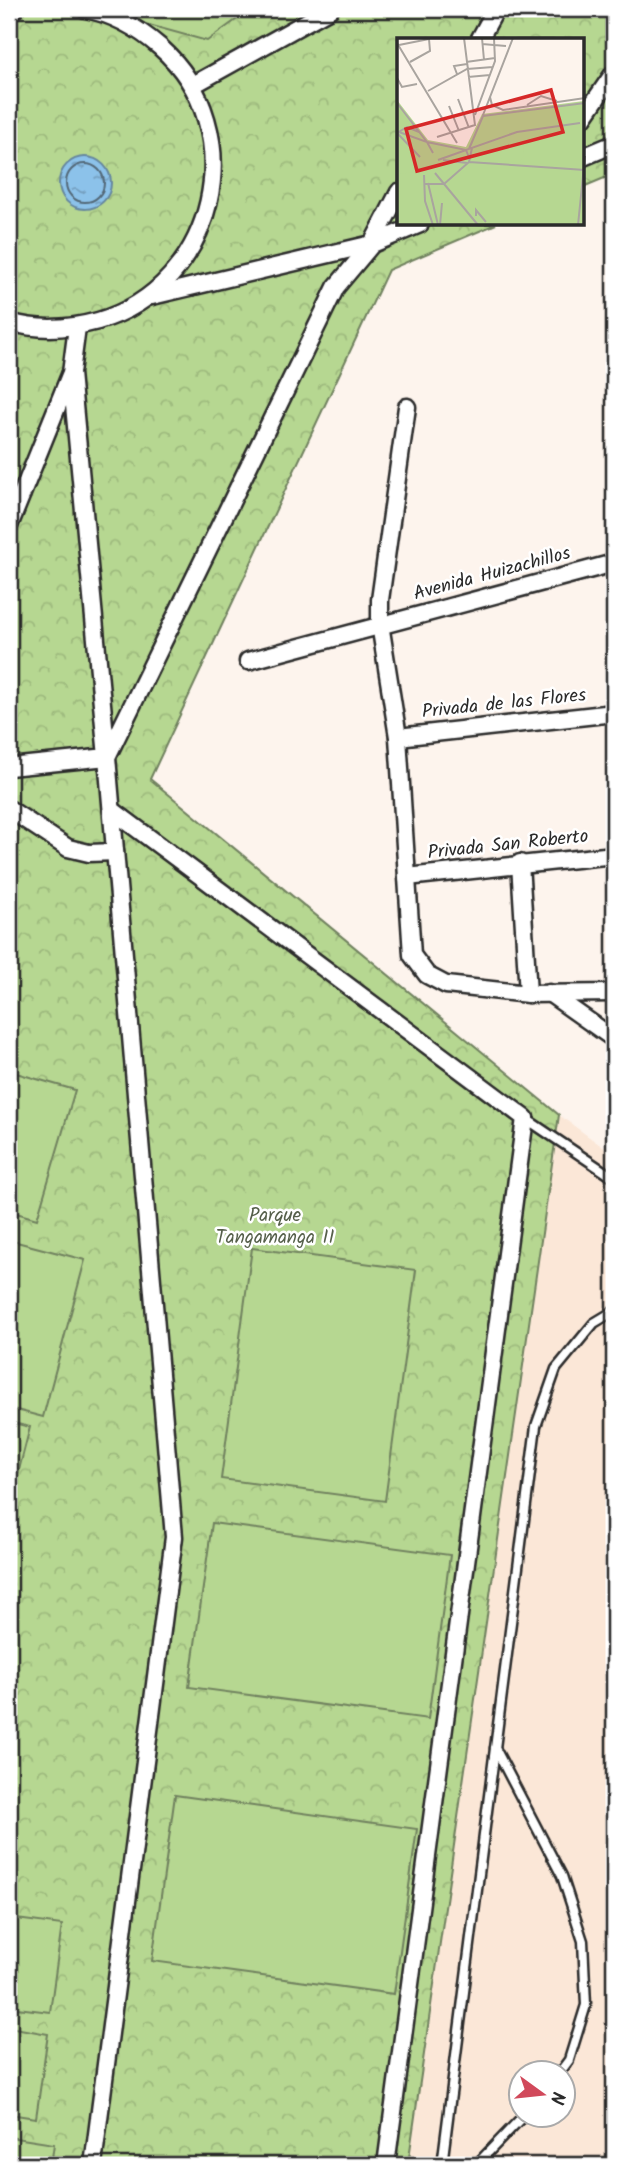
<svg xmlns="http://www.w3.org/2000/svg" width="623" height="2174" font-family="Kalam,sans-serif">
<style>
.built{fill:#fbe7d7;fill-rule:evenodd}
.forest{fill:url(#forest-crowns);stroke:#70815e;stroke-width:2}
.pitch{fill:#b6d791;stroke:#70815e;stroke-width:2}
.water{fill:url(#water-ripples);stroke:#65869e;stroke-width:2}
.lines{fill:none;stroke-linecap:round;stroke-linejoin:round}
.shore{stroke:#526777;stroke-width:2}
.service-casing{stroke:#2b2b2b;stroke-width:13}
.minor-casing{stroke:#2b2b2b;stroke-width:21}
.service{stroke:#fff;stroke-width:8}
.minor{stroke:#fff;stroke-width:16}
.labels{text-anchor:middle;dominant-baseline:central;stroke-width:5;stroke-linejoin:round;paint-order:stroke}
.street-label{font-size:19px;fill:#2b2b2b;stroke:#fff}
.park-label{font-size:19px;fill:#555f4a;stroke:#fff}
.inset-road{fill:none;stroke:#a9a49f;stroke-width:2}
.view{fill:#d62828;fill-opacity:0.15;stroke:#d62828;stroke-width:3.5}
.inset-edge{fill:none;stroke:#2b2b2b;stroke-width:3.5}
</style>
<defs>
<pattern id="forest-crowns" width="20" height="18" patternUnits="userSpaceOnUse" patternTransform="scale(1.75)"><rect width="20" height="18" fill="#b6d791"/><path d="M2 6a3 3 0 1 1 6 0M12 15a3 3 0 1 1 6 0" fill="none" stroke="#9db97d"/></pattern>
<pattern id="water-ripples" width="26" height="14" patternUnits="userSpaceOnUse" patternTransform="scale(1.75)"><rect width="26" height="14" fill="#8cc2ea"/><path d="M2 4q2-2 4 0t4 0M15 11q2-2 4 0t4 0" fill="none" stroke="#739ebe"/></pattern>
</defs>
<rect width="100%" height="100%" fill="#fdf4ed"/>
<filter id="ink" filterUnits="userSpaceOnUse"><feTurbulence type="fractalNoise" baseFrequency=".0143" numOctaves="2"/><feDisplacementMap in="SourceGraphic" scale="14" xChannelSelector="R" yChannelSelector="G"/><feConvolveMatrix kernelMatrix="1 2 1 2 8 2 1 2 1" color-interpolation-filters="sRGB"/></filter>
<g filter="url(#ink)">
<path class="built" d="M559,1115L614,1155V2165H408ZM522,2072H564V2114H522Z"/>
<path class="forest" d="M9,9H614V174L583,187V40H399V224H496L388,270L150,779L559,1115L408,2165H9Z"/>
<g class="pitch">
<path d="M91,9H251L207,41Z"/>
<path d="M9,1071L75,1090L37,1219L9,1211Z"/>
<path d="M9,1240L85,1260L43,1417L9,1408Z"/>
<path d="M252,1248L416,1270L385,1501L221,1479Z"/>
<path d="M9,1422L30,1427L9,1509Z"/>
<path d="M212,1523L450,1555L428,1719L189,1687Z"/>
<path d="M175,1795L417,1829L394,1994L152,1961Z"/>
<path d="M9,1918L62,1925L50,2012L9,2007Z"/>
<path d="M9,2027L48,2034L36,2118L9,2114Z"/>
<path d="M9,2137L54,2144L51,2165H9Z"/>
</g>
<circle class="water" cx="85" cy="183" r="26"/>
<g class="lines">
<circle class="shore" cx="85" cy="183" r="19"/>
<defs>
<g id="service">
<path d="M525,1118L614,1178"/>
<path d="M495,1748L562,1876L583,1941L586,2005L569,2060L560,2072"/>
<path d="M442,2165L536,1426L556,1369L594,1323L614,1311"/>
<path d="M476,2165L525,2114"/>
</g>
<g id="minor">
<path d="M9,11L15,9"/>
<path d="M479,40L496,9"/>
<path d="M193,85L330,9"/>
<path d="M583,118L614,73"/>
<path d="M583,157L614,144"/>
<path d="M152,296L372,244L399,192"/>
<path d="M9,322C39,331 69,329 98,321C217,287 253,129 160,47C138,28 114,14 85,9"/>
<path d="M407,407L380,600V624L398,737L412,955L427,975L446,985L528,994L614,993"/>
<path d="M9,526L70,375"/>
<path d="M248,661L614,563"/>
<path d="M398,737L614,713"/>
<path d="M9,767L107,757L71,373L77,327"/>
<path d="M9,809L68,848L89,853L115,852"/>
<path d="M112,810L525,1118L386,2165"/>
<path d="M520,863L528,994"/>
<path d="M407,877L614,855"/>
<path d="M549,993L614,1039"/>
<path d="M93,2165L174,1537L107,757L336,287L372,244L420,224"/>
</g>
</defs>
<use href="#service" class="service-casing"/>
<use href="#minor" class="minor-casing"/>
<use href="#service" class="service"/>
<use href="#minor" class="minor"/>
</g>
</g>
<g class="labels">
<g class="street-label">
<text transform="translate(492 574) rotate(-15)">Avenida Huizachillos</text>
<text transform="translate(504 704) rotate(-6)">Privada de las Flores</text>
<text transform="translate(508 845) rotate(-6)">Privada San Roberto</text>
</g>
<g class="park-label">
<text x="275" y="1216">Parque<tspan x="275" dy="22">Tangamanga II</tspan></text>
</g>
</g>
<g transform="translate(397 38)">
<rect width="187" height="187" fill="#fdf4ed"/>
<path d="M0,62L31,102L69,109L85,76L187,63V187H0Z" fill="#b6d791"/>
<path d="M103 114a12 12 0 1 1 24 0a12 12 0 1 1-24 0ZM3,106L19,118V134L0,136Z" fill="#b6d791"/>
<path class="inset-road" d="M85,0L87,22M0,5L60,105M85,6L109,8M2,7L32,1M13,24L33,13L32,1M69,24L98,20M60,36L57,28L70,26M71,39L93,37M0,40L5,49L20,46M31,53L70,31L96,29M93,59L95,67L106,72L188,60M61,61L72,90M0,65L30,104L69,112L120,94L183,85M130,67L144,58L160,63M52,68L62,93M78,77L98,23L97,0M86,77L116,0M2,94L30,104L36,115M22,94L10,89L0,95L23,119M40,99L78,87L67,0M72,111L86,78L188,65M41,122L69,112L73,122M46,122L70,125M72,124L188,132M38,135L81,187M27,137L28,163L36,187M31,145L41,187M27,146H47L72,124L75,110M79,178V172L89,184M43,187L45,165M181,187L188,118"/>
<path class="view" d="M154,52L166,94L20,133L9,91Z"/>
<rect width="187" height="187" class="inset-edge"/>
</g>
<rect width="623" height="2174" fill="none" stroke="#fff" stroke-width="35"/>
<rect x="18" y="18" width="588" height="2139" fill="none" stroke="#2b2b2b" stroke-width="2.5" filter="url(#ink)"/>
<g transform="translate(542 2094) rotate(105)"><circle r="33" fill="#ffffff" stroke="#aaaaaa" stroke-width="2"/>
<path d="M0-5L12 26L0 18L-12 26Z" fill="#d1495b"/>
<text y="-10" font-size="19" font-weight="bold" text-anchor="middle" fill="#2b2b2b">N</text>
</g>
</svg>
